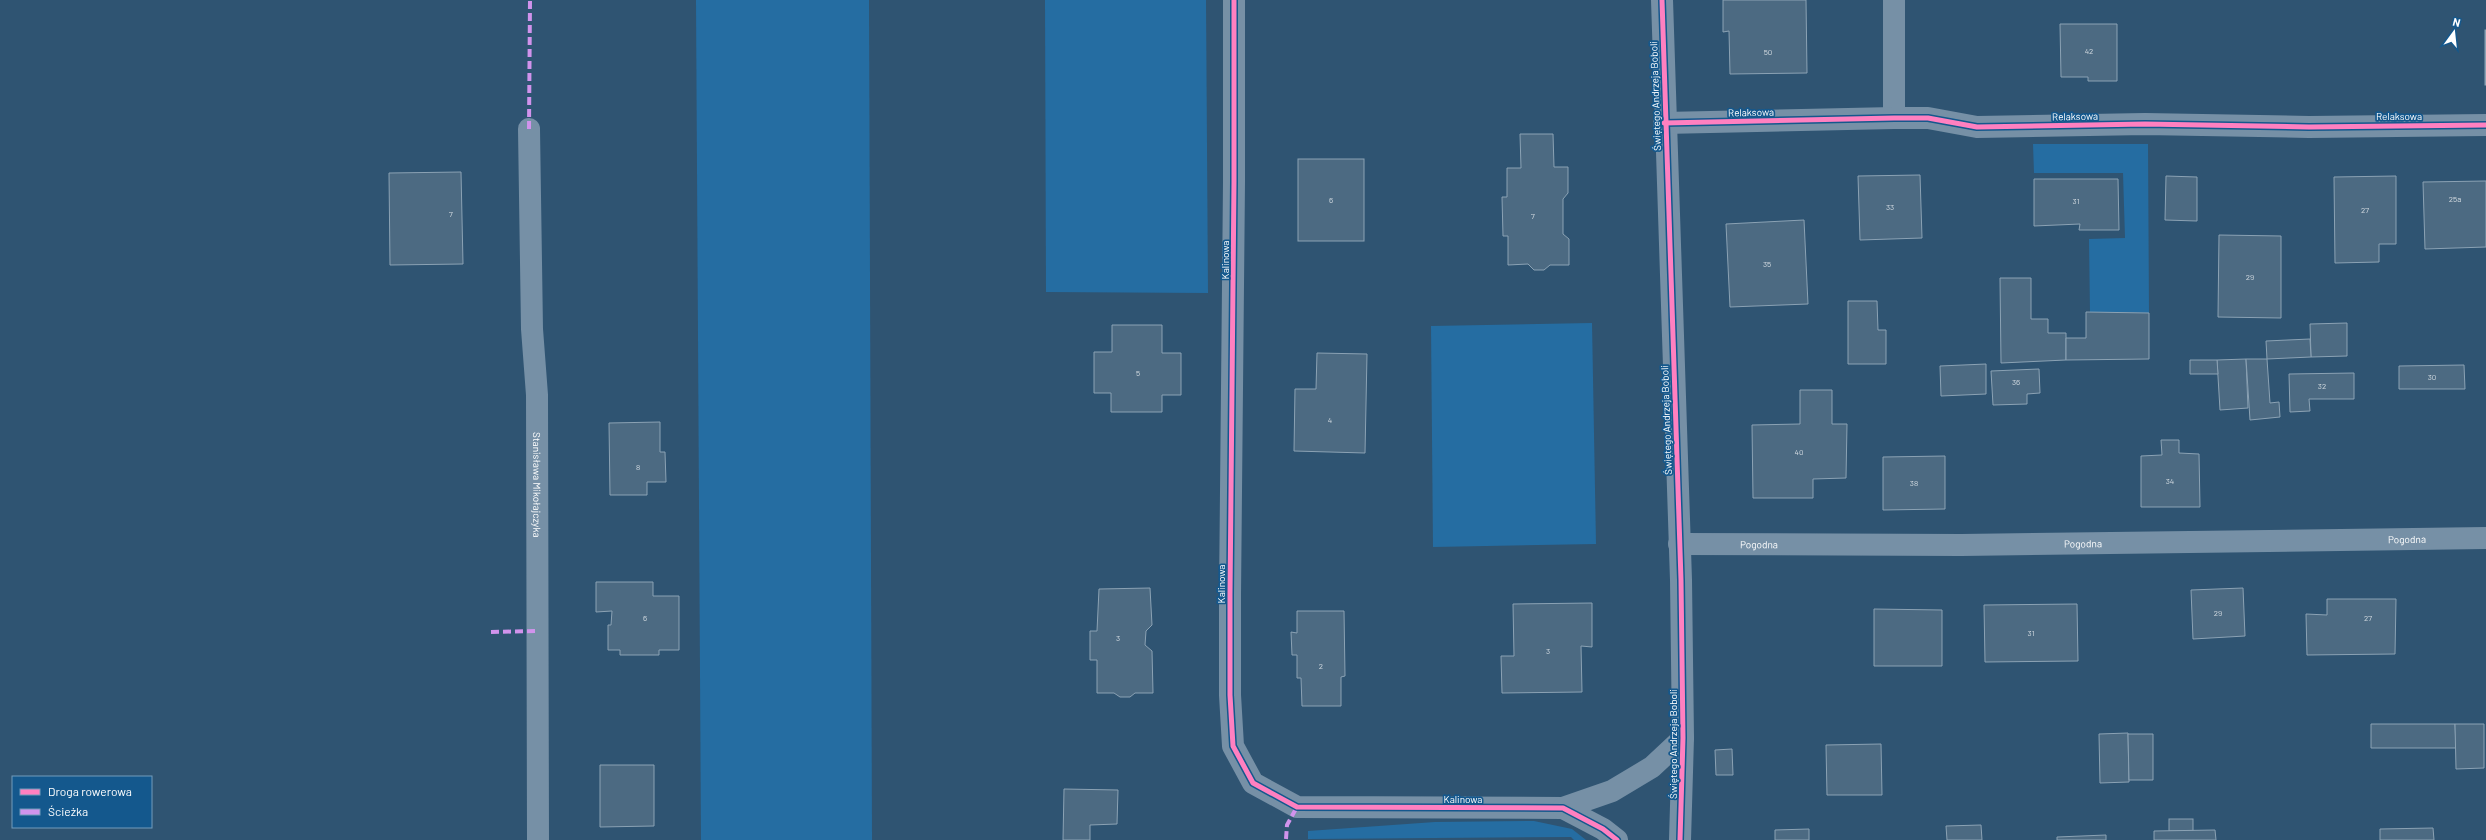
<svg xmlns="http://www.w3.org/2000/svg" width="2486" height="840" font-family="Barlow,sans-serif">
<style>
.green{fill:#256da2}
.building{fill:#4c6a82;stroke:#8ba2b4}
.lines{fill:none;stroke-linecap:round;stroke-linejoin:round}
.minor{stroke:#7690a6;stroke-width:22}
.quiet{stroke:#d193ec;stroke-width:4;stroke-dasharray:8 4;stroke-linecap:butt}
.cycleway-casing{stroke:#14588d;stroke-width:8}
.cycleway{stroke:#ff80c0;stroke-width:5}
.labels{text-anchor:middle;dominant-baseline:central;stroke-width:3.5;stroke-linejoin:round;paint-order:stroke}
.number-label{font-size:8px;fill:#d2dae0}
.street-label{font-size:10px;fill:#fff;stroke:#14588d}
</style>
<rect width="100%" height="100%" fill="#2f5472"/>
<g class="green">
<path d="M696,0H869L872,840H701Z"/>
<path d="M1045,0H1206L1208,293L1046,292Z"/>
<path d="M2033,144H2148L2149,313L2090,312L2089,239L2125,238L2123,173H2034Z"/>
<path d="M1592,323L1596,544L1433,547L1431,326Z"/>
<path d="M1534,821L1572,829L1586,840H1574L1571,837L1308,839V831L1435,822Z"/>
</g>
<g class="building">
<path d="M1723,0H1806L1807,73L1730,74L1729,31L1723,32Z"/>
<path d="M2060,24H2117V81H2088V77H2061Z"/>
<rect x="2485" y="30" width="1" height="55"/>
<path d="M1520,134H1553L1554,167H1568V193L1563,199V234L1569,239V265H1550L1544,270H1534L1528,264L1508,265V236H1503L1502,197H1507V168H1521Z"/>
<rect x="1298" y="159" width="66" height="82"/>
<path d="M461,172L463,264L390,265L389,173Z"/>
<path d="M1920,175L1922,238L1860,240L1858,176Z"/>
<path d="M2166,176L2197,177V221L2165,220Z"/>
<path d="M2396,176V244H2379V262L2335,263L2334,177Z"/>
<path d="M2034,179H2118L2119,230H2079L2080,224L2034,226Z"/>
<path d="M2486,181V247L2425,249L2423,182Z"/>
<path d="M1804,220L1808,304L1730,307L1726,224Z"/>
<path d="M2219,235L2281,236V318L2218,317Z"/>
<path d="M2000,278H2031V319H2048V333H2066V360L2001,363Z"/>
<path d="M1848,301H1877L1878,330H1886V364H1848Z"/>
<path d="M2086,312L2149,313V359L2066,360V338H2086Z"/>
<path d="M2347,323V356L2311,357L2310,324Z"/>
<path d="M1112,325H1162V353H1181V395H1162V412H1111V393H1094V352H1112Z"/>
<path d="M2310,339L2311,357L2267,359L2266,341Z"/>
<path d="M1317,353L1367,354L1365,453L1294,451L1295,389H1316Z"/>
<path d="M2246,359L2248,408L2220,410L2217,360Z"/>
<path d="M2246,359H2267L2270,403L2279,402L2280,417L2250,420Z"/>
<path d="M2190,360H2217L2218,374H2190Z"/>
<path d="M1986,364V394L1941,396L1940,366Z"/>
<path d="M2464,365L2465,389H2399V366Z"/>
<path d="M2039,369L2040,393L2027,394V404L1993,405L1991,371Z"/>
<path d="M2354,373V399H2309L2310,411L2290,412L2289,374Z"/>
<path d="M1800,390H1832V424H1847L1846,478L1813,479V498H1753L1752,425L1800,424Z"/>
<path d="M660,422V452H665L666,482H647V495H610L609,423Z"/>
<path d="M2161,440H2179V453L2199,454L2200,507H2141V456L2162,455Z"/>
<path d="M1945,456V509L1883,510V457Z"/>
<path d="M596,582H653V596H679V650H659V655H620V650H608V625H611L612,611L596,612Z"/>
<path d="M1150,588L1152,625L1146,631L1145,645L1152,651L1153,693H1135L1130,697H1120L1114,693H1097V660H1090V631H1097L1099,589Z"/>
<path d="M2243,588L2245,636L2193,639L2191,590Z"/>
<path d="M2327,599H2396L2395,654L2307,655L2306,614L2327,615Z"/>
<path d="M1592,603V647L1581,646L1582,692L1502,693L1501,656H1514L1513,604Z"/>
<path d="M2077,604L2078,661L1985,662L1984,605Z"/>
<path d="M1874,609L1942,610V666H1874Z"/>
<path d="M1297,611H1344L1345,676L1341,677V706H1302L1301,678H1297V655H1292L1291,632L1297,633Z"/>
<path d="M2371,724H2455L2456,748H2371Z"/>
<path d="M2455,724H2484V768L2456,769Z"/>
<path d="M2128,733L2129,782L2100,783L2099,734Z"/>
<path d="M2128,734H2153V780H2129Z"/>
<path d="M1881,744L1882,795H1827L1826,745Z"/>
<path d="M1732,749L1733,775H1716L1715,750Z"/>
<path d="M600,765H654V826L600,827Z"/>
<path d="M1064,789L1118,790L1117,824L1090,825V840H1063Z"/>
<rect x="2169" y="819" width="24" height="12"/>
<path d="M1981,825L1982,840H1947L1946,826Z"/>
<path d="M2433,828L2434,840H2380V829Z"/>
<path d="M1809,829V840H1775V830Z"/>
<path d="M2215,830L2216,840H2154V831Z"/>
<path d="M2106,835V840H2057V837Z"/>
</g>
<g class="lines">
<g class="minor">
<path d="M1234,0V182L1230,595V695L1233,746L1253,783L1297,807L1563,808L1603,829L1617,840"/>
<path d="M1662,0L1681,580L1683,738L1680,840"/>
<path d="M1894,0V118"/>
<path d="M1664,123L1894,118H1928L1977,127L2145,124L2309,127L2486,125"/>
<path id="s1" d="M529,129L532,329L537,395L538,840"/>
<path id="s2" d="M1679,544L1961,545L2486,538"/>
<path d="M1563,808L1612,791L1652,767L1683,738"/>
</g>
<g class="quiet">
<path d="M529,129L530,0"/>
<path d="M491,632L538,631"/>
<path d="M1286,839L1287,825L1297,807"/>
</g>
<defs>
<g id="cycleway">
<path d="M1234,0V182L1230,595V695L1233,746L1253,783L1297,807L1563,808L1603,829L1617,840"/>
<path d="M1662,0L1681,580L1683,738L1680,840"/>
<path d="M1664,123L1894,118H1928L1977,127L2145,124L2309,127L2486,125"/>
</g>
</defs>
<use href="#cycleway" class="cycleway-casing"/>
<use href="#cycleway" class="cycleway"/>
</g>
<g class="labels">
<g class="number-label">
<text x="2089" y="51">42</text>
<text x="1768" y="52">50</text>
<text x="2455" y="199">25a</text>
<text x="1331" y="200">6</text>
<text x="2076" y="201">31</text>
<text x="1890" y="207">33</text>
<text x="2365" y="210">27</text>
<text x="451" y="214">7</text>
<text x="1533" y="216">7</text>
<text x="1767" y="264">35</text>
<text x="2250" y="277">29</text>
<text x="1138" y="373">5</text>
<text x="2432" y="377">30</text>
<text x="2016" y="382">36</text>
<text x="2322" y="386">32</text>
<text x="1330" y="420">4</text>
<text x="1799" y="452">40</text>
<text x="638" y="467">8</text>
<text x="2170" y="481">34</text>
<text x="1914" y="483">38</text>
<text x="2218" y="613">29</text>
<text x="645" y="618">6</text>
<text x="2368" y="618">27</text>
<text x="2031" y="633">31</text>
<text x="1118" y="638">3</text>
<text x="1548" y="651">3</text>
<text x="1321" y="666">2</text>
</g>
<g class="street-label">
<text transform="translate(1655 96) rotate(-92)">Świętego Andrzeja Boboli</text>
<text transform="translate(1751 112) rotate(-1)">Relaksowa</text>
<text transform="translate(2075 116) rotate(-1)">Relaksowa</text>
<text x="2399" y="116">Relaksowa</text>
<text transform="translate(1225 260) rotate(-90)">Kalinowa</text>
<text transform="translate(1666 420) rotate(-92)">Świętego Andrzeja Boboli</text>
<text stroke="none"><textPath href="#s1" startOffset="356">Stanisława Mikołajczyka</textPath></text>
<text stroke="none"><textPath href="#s2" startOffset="728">Pogodna</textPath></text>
<text stroke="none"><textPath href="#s2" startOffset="404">Pogodna</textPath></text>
<text stroke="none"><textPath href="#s2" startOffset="80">Pogodna</textPath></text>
<text transform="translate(1221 584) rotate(-90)">Kalinowa</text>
<text transform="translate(1673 744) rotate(-90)">Świętego Andrzeja Boboli</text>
<text x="1463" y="799">Kalinowa</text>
</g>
</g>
<rect x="12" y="776" width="140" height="52" fill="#14588d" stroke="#729bbb"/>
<rect x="20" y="789" width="20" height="6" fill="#ff80c0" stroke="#729bbb"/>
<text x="48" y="796" font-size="12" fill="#ffffff">Droga rowerowa</text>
<rect x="20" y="809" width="20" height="6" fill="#d193ec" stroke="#729bbb"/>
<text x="48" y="816" font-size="12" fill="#ffffff">Ścieżka</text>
<g transform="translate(2454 32) rotate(15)" stroke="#14588d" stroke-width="3" paint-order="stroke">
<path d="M0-3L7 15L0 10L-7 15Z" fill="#ffffff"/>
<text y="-6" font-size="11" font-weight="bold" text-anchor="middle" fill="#ffffff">N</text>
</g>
</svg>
